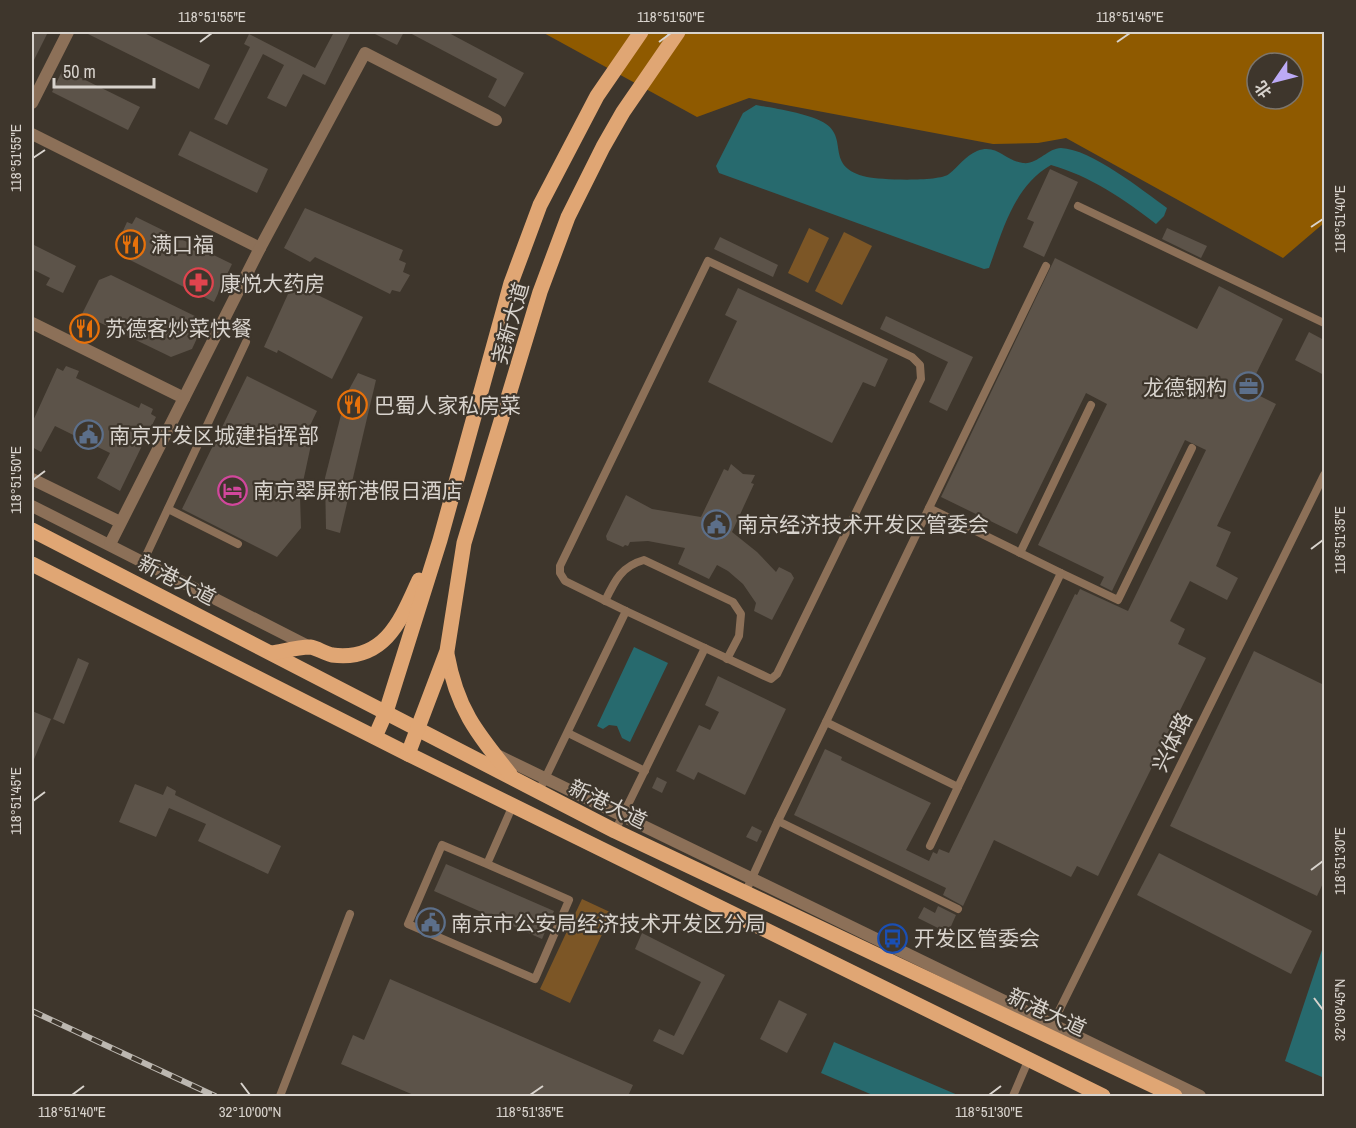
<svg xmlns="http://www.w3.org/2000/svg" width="1356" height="1128" font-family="'Archivo Narrow','Noto Sans SC',sans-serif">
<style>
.green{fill:#7c5626}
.forest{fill:#8f5a00;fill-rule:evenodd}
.water{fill:#276a6e}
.building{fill:#5c5349}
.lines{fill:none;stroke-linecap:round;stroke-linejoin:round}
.lane{stroke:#8c7058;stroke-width:8}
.street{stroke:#8c7058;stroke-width:12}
.primary{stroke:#e0a674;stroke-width:15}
.rail-casing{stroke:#bcb7b0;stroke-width:6}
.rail{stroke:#3e362c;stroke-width:4;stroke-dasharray:11;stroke-linecap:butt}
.ticks{fill:none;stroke:#d8d3cd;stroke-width:2}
.labels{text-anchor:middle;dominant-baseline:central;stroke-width:4.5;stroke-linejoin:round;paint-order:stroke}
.poi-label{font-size:21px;fill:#d8d3cd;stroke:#3e362c;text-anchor:start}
.street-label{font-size:21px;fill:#d8d3cd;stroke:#3e362c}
.neatline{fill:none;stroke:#d8d3cd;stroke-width:2}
.ticks-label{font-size:15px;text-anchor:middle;fill:#d8d3cd}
</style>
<rect width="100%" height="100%" fill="#3e362c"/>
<g class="green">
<path d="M809,228L829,238L808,283L788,273Z"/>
<path d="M844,232L872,246L842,305L815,291Z"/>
<path d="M582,899L612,913L570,1003L540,989Z"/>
</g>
<path class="forest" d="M542,32H1324V223L1283,258L1066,138L1038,143L993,144L749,98L697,117ZM1257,63H1293V99H1257Z"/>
<g class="water">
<path d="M756,105C773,108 812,114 826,124C849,140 824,167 867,177C881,180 939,182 949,174C958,167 965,156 977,151C997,143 1005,161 1023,163C1037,165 1048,148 1061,148C1091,149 1142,190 1167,208L1164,216L1156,224C1124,199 1090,176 1051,165C1014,186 1003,230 989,268L984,269L719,173L716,166L743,113Z"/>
<path d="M634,647L668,663L630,742L622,738L617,726L609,725L603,729L597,726Z"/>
<path d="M1324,944V1069L1322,1077L1285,1061Z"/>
<path d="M834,1042L960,1096H875L821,1073Z"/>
</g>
<g class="building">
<path d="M32,32H48L32,64Z"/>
<path d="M84,32H142L210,65L199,89Z"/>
<path d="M334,32H351L325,85L303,74L286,107L267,98L284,65L263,54L227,125L214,119L250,47L244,44L249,34L315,68Z"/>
<path d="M371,32H404L397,45Z"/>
<path d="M408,32H447L524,73L505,107L488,97L497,79Z"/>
<path d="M63,69L140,107L128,130L52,92Z"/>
<path d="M190,131L268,169L257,193L178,155Z"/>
<path d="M1050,169L1078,182L1044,257L1023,247L1034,222L1027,219Z"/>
<path d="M305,208L403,250L399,260L406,263L403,272L410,275L400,292L392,290L390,294L315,257L310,262L284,248Z"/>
<path d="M136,217L232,264L214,302L122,256L117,244L127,222L132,224Z"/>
<path d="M1167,228L1207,246L1201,258L1162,239Z"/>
<path d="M720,237L778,265L773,277L714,249Z"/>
<path d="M32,244L76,266L63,293L46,285L50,278L32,269Z"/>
<path d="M1055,258L1197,329L1219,286L1283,319L1254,378L1260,381L1254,393L1276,404L1217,526L1231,532L1216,566L1238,578L1227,600L1190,581L1170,621L1185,629L1178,644L1206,658L1098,876L1077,866L1071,877L994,840L963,906L943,895L946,888L794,815L825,749L842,757L841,760L931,803L906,850L929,861L933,852L937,854L939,849L949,853L1075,594L1077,595L1080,589L1128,611L1206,450L1185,440L1112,591L1100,585L1104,577L1038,545L1107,404L1086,393L1017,534L941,497Z"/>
<path d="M111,275L205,321L192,349L171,357L82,314L99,280Z"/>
<path d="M293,283L363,317L332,379L278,350L277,353L264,347Z"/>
<path d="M738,288L888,359L875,387L863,382L832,443L708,382L737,321L725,315Z"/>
<path d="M886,316L973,357L947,411L929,402L948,362L880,329Z"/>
<path d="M1309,332L1324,340V375L1295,360Z"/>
<path d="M66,366L79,371L76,378L139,408L141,403L153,409L151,414L156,417L120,491L97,478L110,453L55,426L41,452L32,447V423L57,368L63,371Z"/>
<path d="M358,373L376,380L340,533L326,529L325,478L346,395Z"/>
<path d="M247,376L317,411L305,436L312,440L300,496L301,528L277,557L182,509Z"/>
<path d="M731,464L743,474L755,475L751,483L754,484L732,532L757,552L776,572L779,567L791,573L794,578L772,620L754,611L756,603L743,584L728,571L717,565L709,579L678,564L685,548L648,541L630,542L628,546L625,545L623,547L607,540L606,536L626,495L652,509L701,517L724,469L728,471Z"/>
<path d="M1254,651L1324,685V881L1317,896L1170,826Z"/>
<path d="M78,658L89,663L64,724L53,719Z"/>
<path d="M718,676L786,709L745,795L698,772L694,780L676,771L699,725L710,730L719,712L705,705Z"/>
<path d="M32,711L51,719L32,764Z"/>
<path d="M657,777L667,782L662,793L652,788Z"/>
<path d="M135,784L163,795L167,786L176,791L175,795L281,846L268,874L198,841L206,824L169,808L156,837L119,822Z"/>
<path d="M752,826L762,831L757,842L746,837Z"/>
<path d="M1159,853L1312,931L1291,974L1137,895Z"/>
<path d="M446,864L554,911L542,939L434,891Z"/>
<path d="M938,906L956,915L948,933L918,918L924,907L935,913Z"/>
<path d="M642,933L725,975L683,1055L653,1041L659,1029L674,1036L701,982L635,949Z"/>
<path d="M390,979L633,1085L628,1096H416L341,1064L353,1035L364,1040Z"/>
<path d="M779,1000L807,1014L787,1053L760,1039Z"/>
</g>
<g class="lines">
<g class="lane">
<path d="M1078,206L1324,323"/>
<path d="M929,508L1046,266"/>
<path d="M168,509L238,544"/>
<path d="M1020,553L1091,405"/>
<path d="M143,562L246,342"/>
<path d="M1061,573L1118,600L1192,448"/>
<path d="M605,601C615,580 622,566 644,560L733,602L741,614L739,636L727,659"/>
<path d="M626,611L705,648"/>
<path d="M826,722L929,508L1061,573L958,787"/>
<path d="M568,733L645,771"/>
<path d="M538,793L626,611L565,581L560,573V566L708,261L912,357L920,365L921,379L777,674L771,679L705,648L615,831"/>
<path d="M778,821L826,722L958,787L930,846"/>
<path d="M487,864L569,900L535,979L408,924L442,845L487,864L513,805"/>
<path d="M745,893L778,821L958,909"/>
<path d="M1052,1025L1324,475"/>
<path d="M280,1096L350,914"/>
<path d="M1013,1096L1028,1061"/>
</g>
<g class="street">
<path d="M32,103L68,32"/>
<path d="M32,134L260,248"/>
<path d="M32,323L184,398"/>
<path d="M32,479L120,522"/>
<path d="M32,506L310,647"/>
<path d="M110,544L260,248L365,53L496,120"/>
<path d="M497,755L1200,1096"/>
</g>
<g class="primary">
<path d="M32,530L615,831L1175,1096"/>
<path d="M32,564L408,754L1103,1096"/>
<path d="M272,653C284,651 298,647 310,647C317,648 324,653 332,655C385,662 401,620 419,580"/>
<path d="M447,654C457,709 476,732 510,774"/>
<path d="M375,737L386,712L440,540L511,283L540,205L597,96L641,32"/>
<path d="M408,754L447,651L464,543L540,292L568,217L603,147L623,112L678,32"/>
</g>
<defs>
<path id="rail" d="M32,1011L215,1096"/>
</defs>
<use href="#rail" class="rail-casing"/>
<use href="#rail" class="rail"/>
</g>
<path class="ticks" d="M200,42L212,33M659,42L671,33M1117,42L1130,33M33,158L45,150M1311,227L1323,219M33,480L45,471M1311,549L1323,540M33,801L45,792M1311,870L1323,861M1314,998L1323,1010M241,1083L250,1095M72,1095L84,1086M530,1095L543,1086M989,1095L1001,1086"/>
<defs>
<symbol id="restaurant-ring" viewBox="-11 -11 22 22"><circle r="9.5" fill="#3e362c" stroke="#e8710a" stroke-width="1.5"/><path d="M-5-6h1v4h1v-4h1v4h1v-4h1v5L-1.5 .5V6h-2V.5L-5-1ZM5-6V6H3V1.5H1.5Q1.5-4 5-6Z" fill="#e8710a"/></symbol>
<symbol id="pharmacy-ring" viewBox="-11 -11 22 22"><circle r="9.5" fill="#3e362c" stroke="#e0444e" stroke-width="1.5"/><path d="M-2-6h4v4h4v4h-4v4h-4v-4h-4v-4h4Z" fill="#e0444e"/></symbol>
<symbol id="office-ring" viewBox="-11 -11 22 22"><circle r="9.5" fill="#3e362c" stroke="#5c6f8a" stroke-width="1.5"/><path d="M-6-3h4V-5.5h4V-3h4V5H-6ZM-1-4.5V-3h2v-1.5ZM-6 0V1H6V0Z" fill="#5c6f8a"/></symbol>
<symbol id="civic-ring" viewBox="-11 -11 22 22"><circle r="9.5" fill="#3e362c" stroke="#5c6f8a" stroke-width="1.5"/><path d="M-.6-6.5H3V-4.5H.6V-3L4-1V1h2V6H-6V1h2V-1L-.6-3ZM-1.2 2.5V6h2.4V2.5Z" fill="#5c6f8a"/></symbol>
<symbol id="hotel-ring" viewBox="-11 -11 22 22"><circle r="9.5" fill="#3e362c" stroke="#d1479c" stroke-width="1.5"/><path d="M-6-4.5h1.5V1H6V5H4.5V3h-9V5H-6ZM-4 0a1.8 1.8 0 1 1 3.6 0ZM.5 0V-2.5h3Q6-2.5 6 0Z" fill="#d1479c"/></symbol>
<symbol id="bus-ring" viewBox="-11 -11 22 22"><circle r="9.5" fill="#3e362c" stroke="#1a4fb4" stroke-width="1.5"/><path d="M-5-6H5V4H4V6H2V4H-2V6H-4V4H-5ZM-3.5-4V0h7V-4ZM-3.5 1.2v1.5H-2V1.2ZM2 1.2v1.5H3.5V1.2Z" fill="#1a4fb4"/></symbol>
</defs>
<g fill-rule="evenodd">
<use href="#restaurant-ring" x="114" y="228" width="33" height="33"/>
<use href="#pharmacy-ring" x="182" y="266" width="33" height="33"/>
<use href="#restaurant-ring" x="68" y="312" width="33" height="33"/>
<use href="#office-ring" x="1232" y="370" width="33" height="33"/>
<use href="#restaurant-ring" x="336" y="388" width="33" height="33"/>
<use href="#civic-ring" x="72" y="418" width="33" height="33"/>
<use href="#hotel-ring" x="216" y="474" width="33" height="33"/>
<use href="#civic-ring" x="700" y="508" width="33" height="33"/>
<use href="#civic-ring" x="414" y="906" width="33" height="33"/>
<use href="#bus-ring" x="876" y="922" width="33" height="33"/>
</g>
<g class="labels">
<g class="poi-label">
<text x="151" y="244">满口福</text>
<text x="220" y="283">康悦大药房</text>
<text x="105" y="328">苏德客炒菜快餐</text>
<text x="1227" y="387" text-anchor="end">龙德钢构</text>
<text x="374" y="405">巴蜀人家私房菜</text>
<text x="109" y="435">南京开发区城建指挥部</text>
<text x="253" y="490">南京翠屏新港假日酒店</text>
<text x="737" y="524">南京经济技术开发区管委会</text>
<text x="451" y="923">南京市公安局经济技术开发区分局</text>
<text x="914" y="938">开发区管委会</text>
</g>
<g class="street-label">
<text transform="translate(510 323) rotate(-74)">尧新大道</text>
<text transform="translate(177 580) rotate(27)">新港大道</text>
<text transform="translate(1172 742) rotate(-64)">兴体路</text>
<text transform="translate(608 804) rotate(26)">新港大道</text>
<text transform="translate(1047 1012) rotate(25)">新港大道</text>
</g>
</g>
<rect width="1356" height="1128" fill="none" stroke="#3e362c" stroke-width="66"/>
<g transform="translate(1275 81) rotate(235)"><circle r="28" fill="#3e362c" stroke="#7c756c" stroke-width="1.5"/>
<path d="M0-4.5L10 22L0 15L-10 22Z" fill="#bcaaf6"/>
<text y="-9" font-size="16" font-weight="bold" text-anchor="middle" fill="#d8d3cd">北</text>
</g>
<path d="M54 78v9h100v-9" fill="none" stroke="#d8d3cd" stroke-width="3"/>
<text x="63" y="78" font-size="18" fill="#d8d3cd" stroke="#3e362c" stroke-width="4.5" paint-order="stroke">50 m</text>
<rect x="33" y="33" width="1290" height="1062" class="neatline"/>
<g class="ticks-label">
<text x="212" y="22">118°51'55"E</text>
<text x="671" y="22">118°51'50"E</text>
<text x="1130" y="22">118°51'45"E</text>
<text transform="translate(16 158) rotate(-90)" y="5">118°51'55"E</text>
<text transform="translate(1340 219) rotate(-90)" y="5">118°51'40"E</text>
<text transform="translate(16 480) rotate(-90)" y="5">118°51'50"E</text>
<text transform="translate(1340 540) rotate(-90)" y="5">118°51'35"E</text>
<text transform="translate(16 801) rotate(-90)" y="5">118°51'45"E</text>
<text transform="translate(1340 861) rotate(-90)" y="5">118°51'30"E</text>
<text transform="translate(1340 1010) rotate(-90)" y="5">32°09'45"N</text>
<text x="72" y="1117">118°51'40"E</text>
<text x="250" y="1117">32°10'00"N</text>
<text x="530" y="1117">118°51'35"E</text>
<text x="989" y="1117">118°51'30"E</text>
</g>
</svg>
